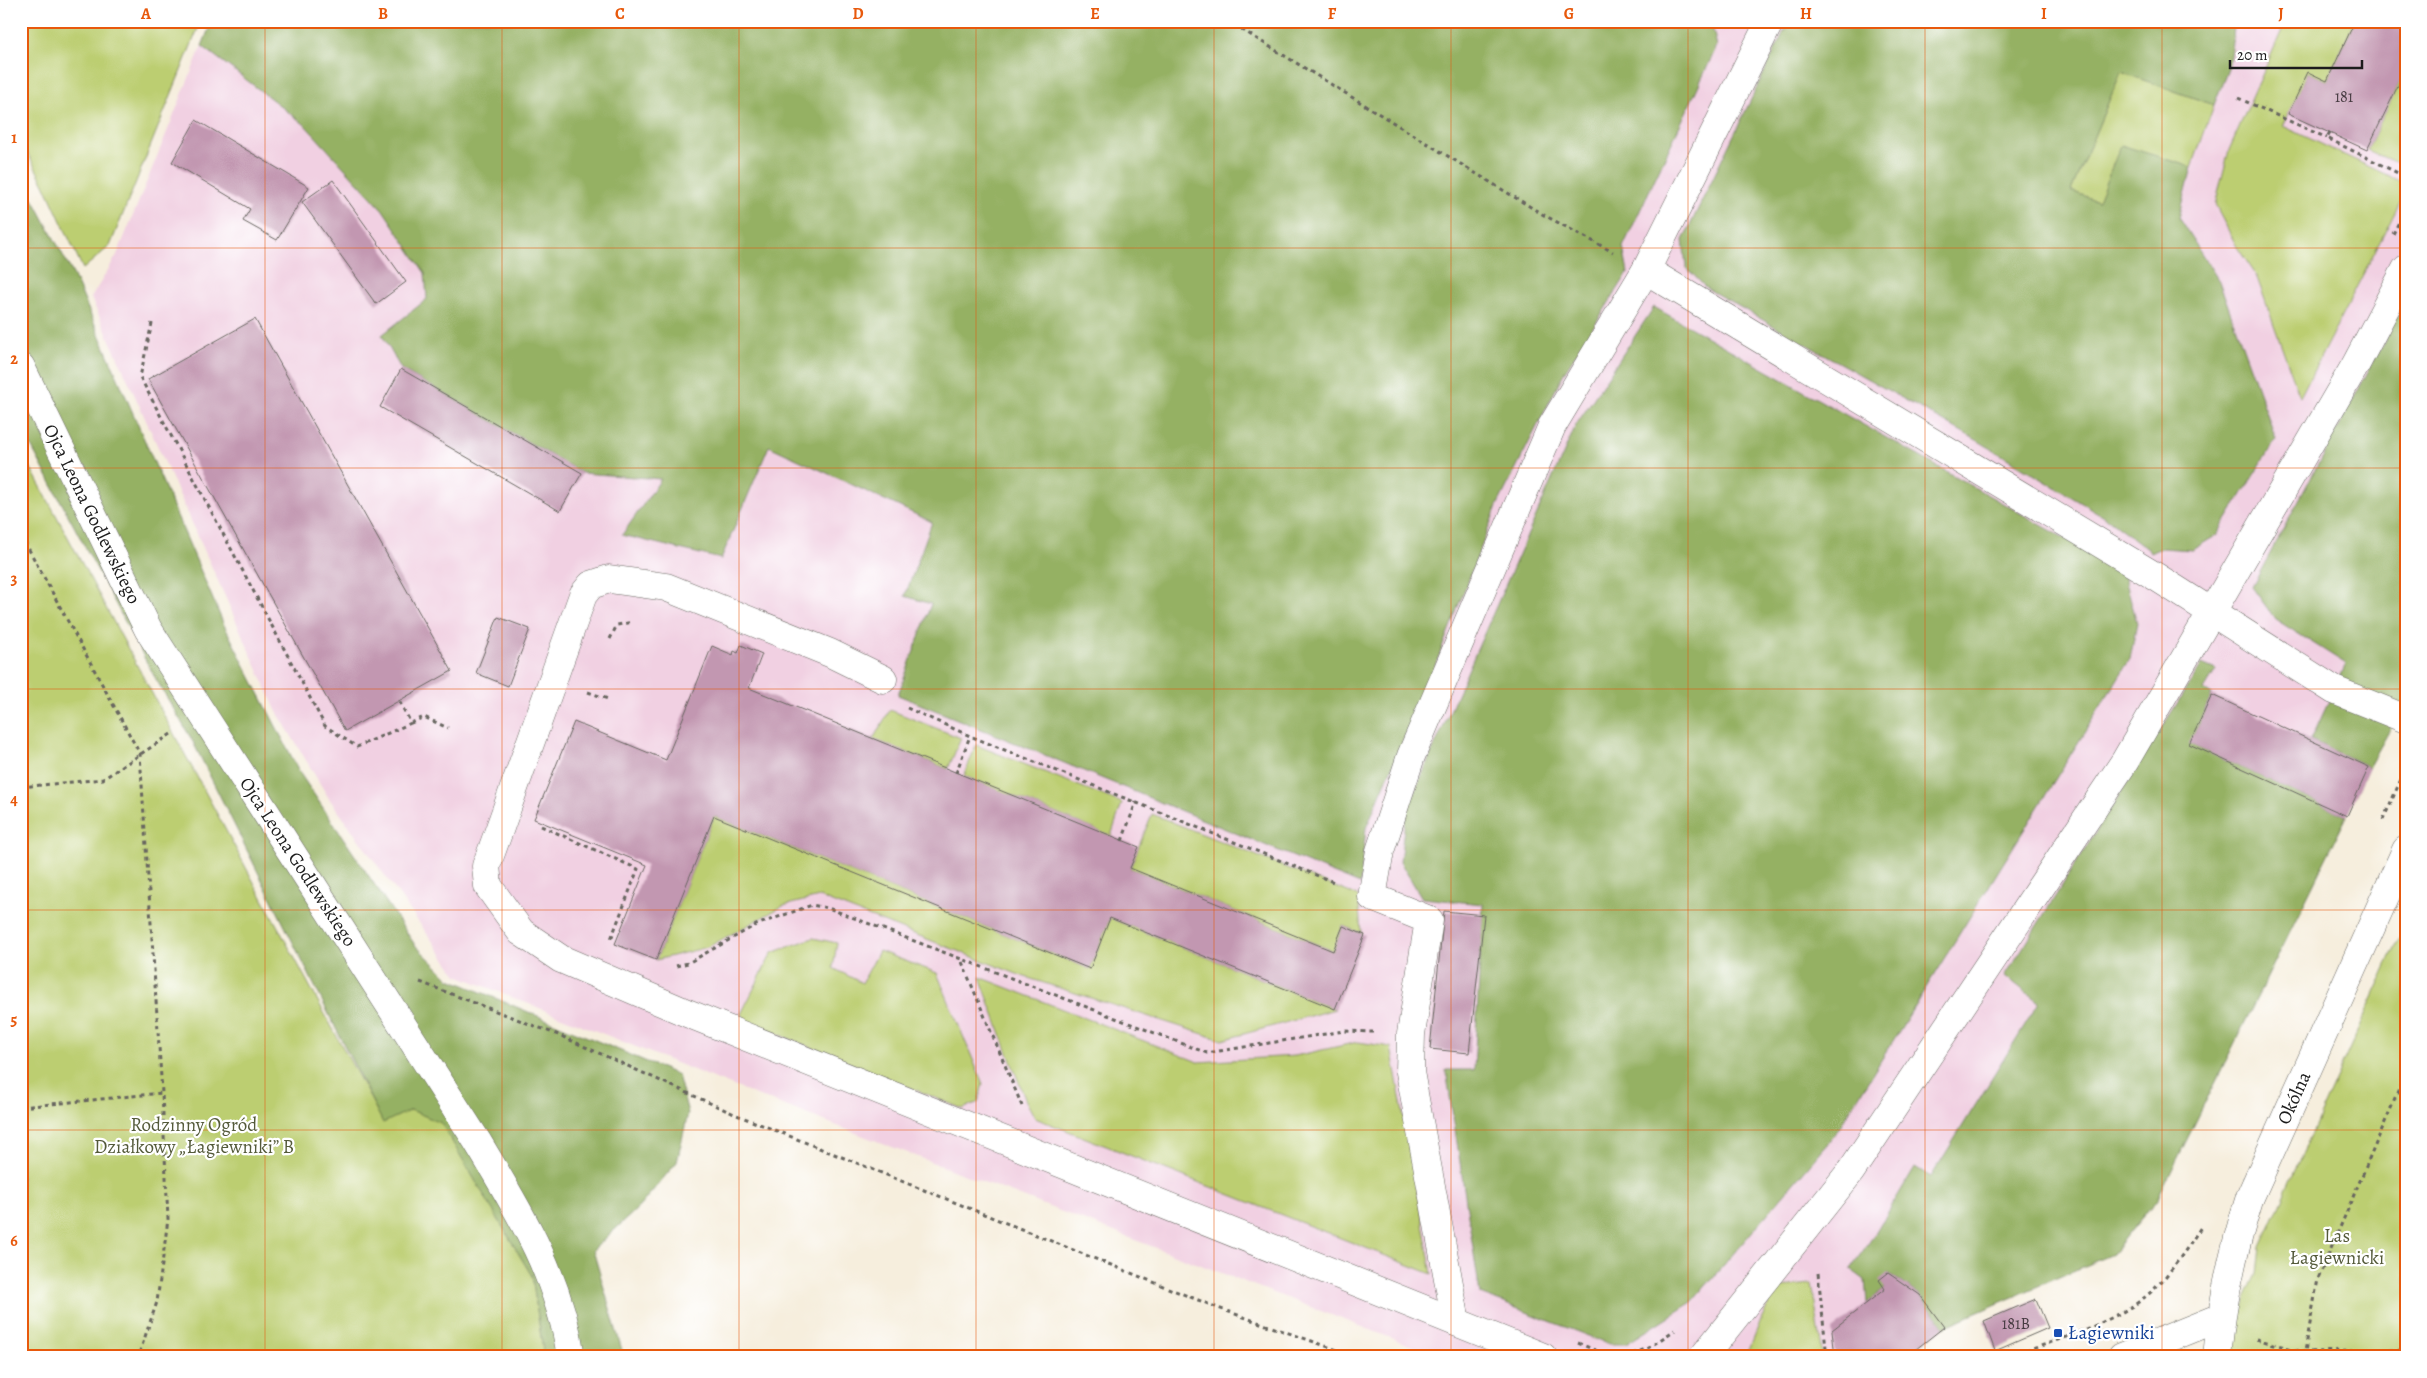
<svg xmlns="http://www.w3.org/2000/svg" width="2427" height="1378" font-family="Alegreya,serif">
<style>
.built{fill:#f1d0e2}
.green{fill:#bcce71;stroke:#6c7546}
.forest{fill:#95b163;stroke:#586640}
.building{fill:#c297b1}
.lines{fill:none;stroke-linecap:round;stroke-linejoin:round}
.minor-casing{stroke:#686660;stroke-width:29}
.path{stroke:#686660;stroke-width:3;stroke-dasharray:4 4;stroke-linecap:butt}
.minor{stroke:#fff;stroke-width:28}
.grid{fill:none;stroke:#e8590c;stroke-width:1;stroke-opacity:0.55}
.transit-dot{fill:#1a4fb4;stroke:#fff;stroke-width:2}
.labels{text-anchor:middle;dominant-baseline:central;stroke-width:4.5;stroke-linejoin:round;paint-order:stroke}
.number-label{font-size:16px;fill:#463b41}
.street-label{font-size:19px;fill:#1c1c1c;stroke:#fff}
.park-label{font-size:19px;fill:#545a3a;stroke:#fff}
.transit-label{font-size:19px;fill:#164399;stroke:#fff;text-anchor:start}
.neatline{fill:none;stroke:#e8590c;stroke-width:2}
.grid-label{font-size:16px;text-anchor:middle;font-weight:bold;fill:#e8590c}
</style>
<rect width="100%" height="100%" fill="#fff"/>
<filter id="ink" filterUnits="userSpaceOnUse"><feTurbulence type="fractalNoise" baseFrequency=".02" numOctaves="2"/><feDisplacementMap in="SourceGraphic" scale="10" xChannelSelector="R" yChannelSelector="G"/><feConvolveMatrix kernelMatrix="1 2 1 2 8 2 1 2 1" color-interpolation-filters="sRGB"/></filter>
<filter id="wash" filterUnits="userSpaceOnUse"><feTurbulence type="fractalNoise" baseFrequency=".0096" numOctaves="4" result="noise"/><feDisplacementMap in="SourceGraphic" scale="20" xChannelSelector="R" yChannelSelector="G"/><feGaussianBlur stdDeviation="1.12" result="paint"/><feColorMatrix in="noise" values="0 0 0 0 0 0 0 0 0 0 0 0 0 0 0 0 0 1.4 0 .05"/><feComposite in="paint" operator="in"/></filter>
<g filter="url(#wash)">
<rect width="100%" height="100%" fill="#f6eedd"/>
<path class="built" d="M212,21H2406V701L2369,767L2158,1198L2112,1254L1944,1327L1906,1357H1441L728,1084L457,975L328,797L276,710L91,298L117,255Z"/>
<g class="green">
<path d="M21,21H201L110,246L83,269L44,184L21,141Z"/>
<path d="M2286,21H2355L2327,81L2308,72L2283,126L2406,184V191L2300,397L2256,275L2237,247L2215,205L2229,150Z"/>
<path d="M2406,69V167L2367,150Z"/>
<path d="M2121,72L2214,105L2192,167L2122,146L2098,201L2071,191Z"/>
<path d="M21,450L383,1122L411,1110L441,1122L532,1276L544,1357H21Z"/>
<path d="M890,710L961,738L948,769L873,739Z"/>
<path d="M976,745L1122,803L1111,836L964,776Z"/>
<path d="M1152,814L1358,896L1361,933L1343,926L1333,951L1130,868Z"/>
<path d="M714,816L1090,969L1110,918L1335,1009L1222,1040L1022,976L819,897L783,906L708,947L656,960Z"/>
<path d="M2406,923V1357H2225L2223,1351L2258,1274L2261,1246Z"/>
<path d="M813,938L837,943L833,968L862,983L879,951L937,973L983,1084L978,1102L963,1109L746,1021L741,1014L772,953Z"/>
<path d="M980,977L1198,1062L1295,1056L1358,1042L1391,1047L1432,1274L1035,1118L1025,1099Z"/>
<path d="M1812,1284L1823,1357H1746L1762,1317L1778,1287Z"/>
</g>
<g class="forest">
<path d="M212,21H1711L1717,46L1623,247L1628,273L1565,371L1497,506L1437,661L1366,828L1360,884L898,695L931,604L905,596L932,522L769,446L721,559L622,535L661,479L582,473L401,369L382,335L427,299L425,273L383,210L304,124L202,46Z"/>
<path d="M1789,21H2219L2234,29L2228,69L2214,105L2121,72L2071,191L2098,201L2121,145L2192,167L2179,218L2219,281L2276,439L2217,535L2192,550L2161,548L2150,553L2148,549L2105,517L1980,442L1706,288L1686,267L1683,240Z"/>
<path d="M21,176L74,276L224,625L301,775L415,945L450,979L678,1075L688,1113L677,1162L639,1207L593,1250L624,1357H544L532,1276L441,1123L411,1110L383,1123L192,740L153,674L21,427Z"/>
<path d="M2406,301V701L2369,767L2311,740L2346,664L2275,619L2252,587Z"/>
<path d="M1654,307L2123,571L2137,623L2130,659L1834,1136L1692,1302L1626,1344H1609L1480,1294L1446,1070H1474L1483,904L1422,898L1400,862L1406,811L1576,425Z"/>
<path d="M2202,664L2216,670L2204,690L2212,695L2190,744L2347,816L2158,1198L2112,1254L1944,1327L1920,1295L1888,1273L1885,1289L1867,1303L1865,1280L1850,1269L1875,1234L1915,1167L1931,1177L2039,1002L2005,976Z"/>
</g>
<g id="blocks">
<g class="building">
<path d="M2355,21H2406V69L2367,150L2288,114L2308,72L2327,81Z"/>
<path d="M196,120L309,187L277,240L243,221L250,209L172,162Z"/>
<path d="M333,180L406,282L376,304L302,202Z"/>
<path d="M255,319L452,671L345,731L148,379Z"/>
<path d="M401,369L582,473L560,511L380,407Z"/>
<path d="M498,617L530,629L508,686L476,673Z"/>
<path d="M741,645L762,654L749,688L1139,847L1130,868L1333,951L1343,926L1365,935L1335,1009L1110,918L1090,969L714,816L656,960L615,944L647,865L534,819L574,722L666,760L712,646L733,655L734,651L738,653Z"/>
<path d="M2212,695L2369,767L2347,816L2189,744Z"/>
<path d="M1444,911L1484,915L1469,1053L1430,1049Z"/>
<path d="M1888,1273L1920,1295L1944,1327L1906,1357H1835L1832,1330L1885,1289L1879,1280Z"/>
<path d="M2036,1299L2048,1328L1995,1351L1984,1321Z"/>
</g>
</g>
</g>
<g filter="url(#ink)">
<use href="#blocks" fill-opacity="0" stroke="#686660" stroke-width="1"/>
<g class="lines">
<defs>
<g id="minor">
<path d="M1646,270L2158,578L2334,690L2406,719"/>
<path d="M21,367L148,629L477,1141C519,1211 559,1275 571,1357"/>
<path d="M883,679L830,653L666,587L609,579L591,585L583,595L492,850L486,866L488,886L521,932L561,959L687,1013L1543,1357"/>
<path d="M1456,1322L1410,1072L1411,1034L1429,920L1372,897L1380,851L1411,756L1552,426L1646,270L1770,21"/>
<path d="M1703,1357L1851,1171L2125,761L2356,364L2406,269"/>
<path d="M2122,1357L2221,1317"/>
<path d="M2217,1357C2222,1302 2233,1250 2250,1197L2406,850"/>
</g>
</defs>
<use href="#minor" class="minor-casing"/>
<g class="path">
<path d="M1228,21L1542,214L1613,252"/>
<path d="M2238,98L2327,138"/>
<path d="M2330,133L2327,138L2406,177"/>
<path d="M2393,234L2406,208"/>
<path d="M152,323L140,377L325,726L357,747L411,723L399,701"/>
<path d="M21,535L140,754L162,1093L168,1219L157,1302L138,1357"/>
<path d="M610,639L617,625L633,622"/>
<path d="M588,692L608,699"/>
<path d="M907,708L970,736L1336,883"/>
<path d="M411,723L424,717L448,728"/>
<path d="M956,773L970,736"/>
<path d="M21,787L103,779L171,734"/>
<path d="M2383,820L2406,768"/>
<path d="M541,826L638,869L611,939"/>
<path d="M1122,841L1136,802"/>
<path d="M962,962L1022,1106"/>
<path d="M676,966L688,963L756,925L812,905L828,908L1207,1053L1344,1031L1373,1032"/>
<path d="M420,982L561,1036L732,1113L1218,1308L1357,1357"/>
<path d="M21,1107L162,1093"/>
<path d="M1818,1273L1827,1357"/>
<path d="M2256,1339L2303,1352L2406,1350"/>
<path d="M1578,1343L1612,1357"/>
<path d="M1625,1357L1648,1348L1675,1330"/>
<path d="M2011,1357C2056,1339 2124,1322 2158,1285C2174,1268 2188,1247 2201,1227"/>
<path d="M2304,1357L2318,1279L2406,1073"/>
</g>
<use href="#minor" class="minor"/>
</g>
</g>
<path class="grid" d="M265,21V1357M502,21V1357M739,21V1357M976,21V1357M1214,21V1357M1451,21V1357M1688,21V1357M1925,21V1357M2162,21V1357M21,248H2406M21,468H2406M21,689H2406M21,910H2406M21,1130H2406"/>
<rect class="transit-dot" x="2053" y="1328" width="10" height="10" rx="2.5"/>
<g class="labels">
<g class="number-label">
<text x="2344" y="97">181</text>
<text x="2016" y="1324">181B</text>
</g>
<g class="street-label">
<text transform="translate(92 514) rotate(64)">Ojca Leona Godlewskiego</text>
<text transform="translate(298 862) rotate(57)">Ojca Leona Godlewskiego</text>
<text transform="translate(2294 1098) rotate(-66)">Okólna</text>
</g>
<g class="park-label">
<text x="194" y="1125">Rodzinny Ogród<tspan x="194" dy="22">Działkowy „Łagiewniki” B</tspan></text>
<text x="2337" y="1236">Las<tspan x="2337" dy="22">Łagiewnicki</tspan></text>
</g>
<g class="transit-label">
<text x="2068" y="1333">Łagiewniki</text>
</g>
</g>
<rect width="2427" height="1378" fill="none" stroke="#fff" stroke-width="55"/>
<path d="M2230 60v8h132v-8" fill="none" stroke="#1c1c1c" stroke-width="2.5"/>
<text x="2237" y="60" font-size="15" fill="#1c1c1c" stroke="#ffffff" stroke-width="4" paint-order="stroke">20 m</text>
<rect x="28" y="28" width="2372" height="1322" class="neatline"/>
<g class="grid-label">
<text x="146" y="19">A</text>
<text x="383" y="19">B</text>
<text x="620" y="19">C</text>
<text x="858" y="19">D</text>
<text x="1095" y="19">E</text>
<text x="1332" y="19">F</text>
<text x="1569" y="19">G</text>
<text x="1806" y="19">H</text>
<text x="2044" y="19">I</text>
<text x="2281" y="19">J</text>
<text x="14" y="143">1</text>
<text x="14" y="364">2</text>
<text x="14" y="584">3</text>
<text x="14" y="805">4</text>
<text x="14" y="1025">5</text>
<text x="14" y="1246">6</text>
</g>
</svg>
